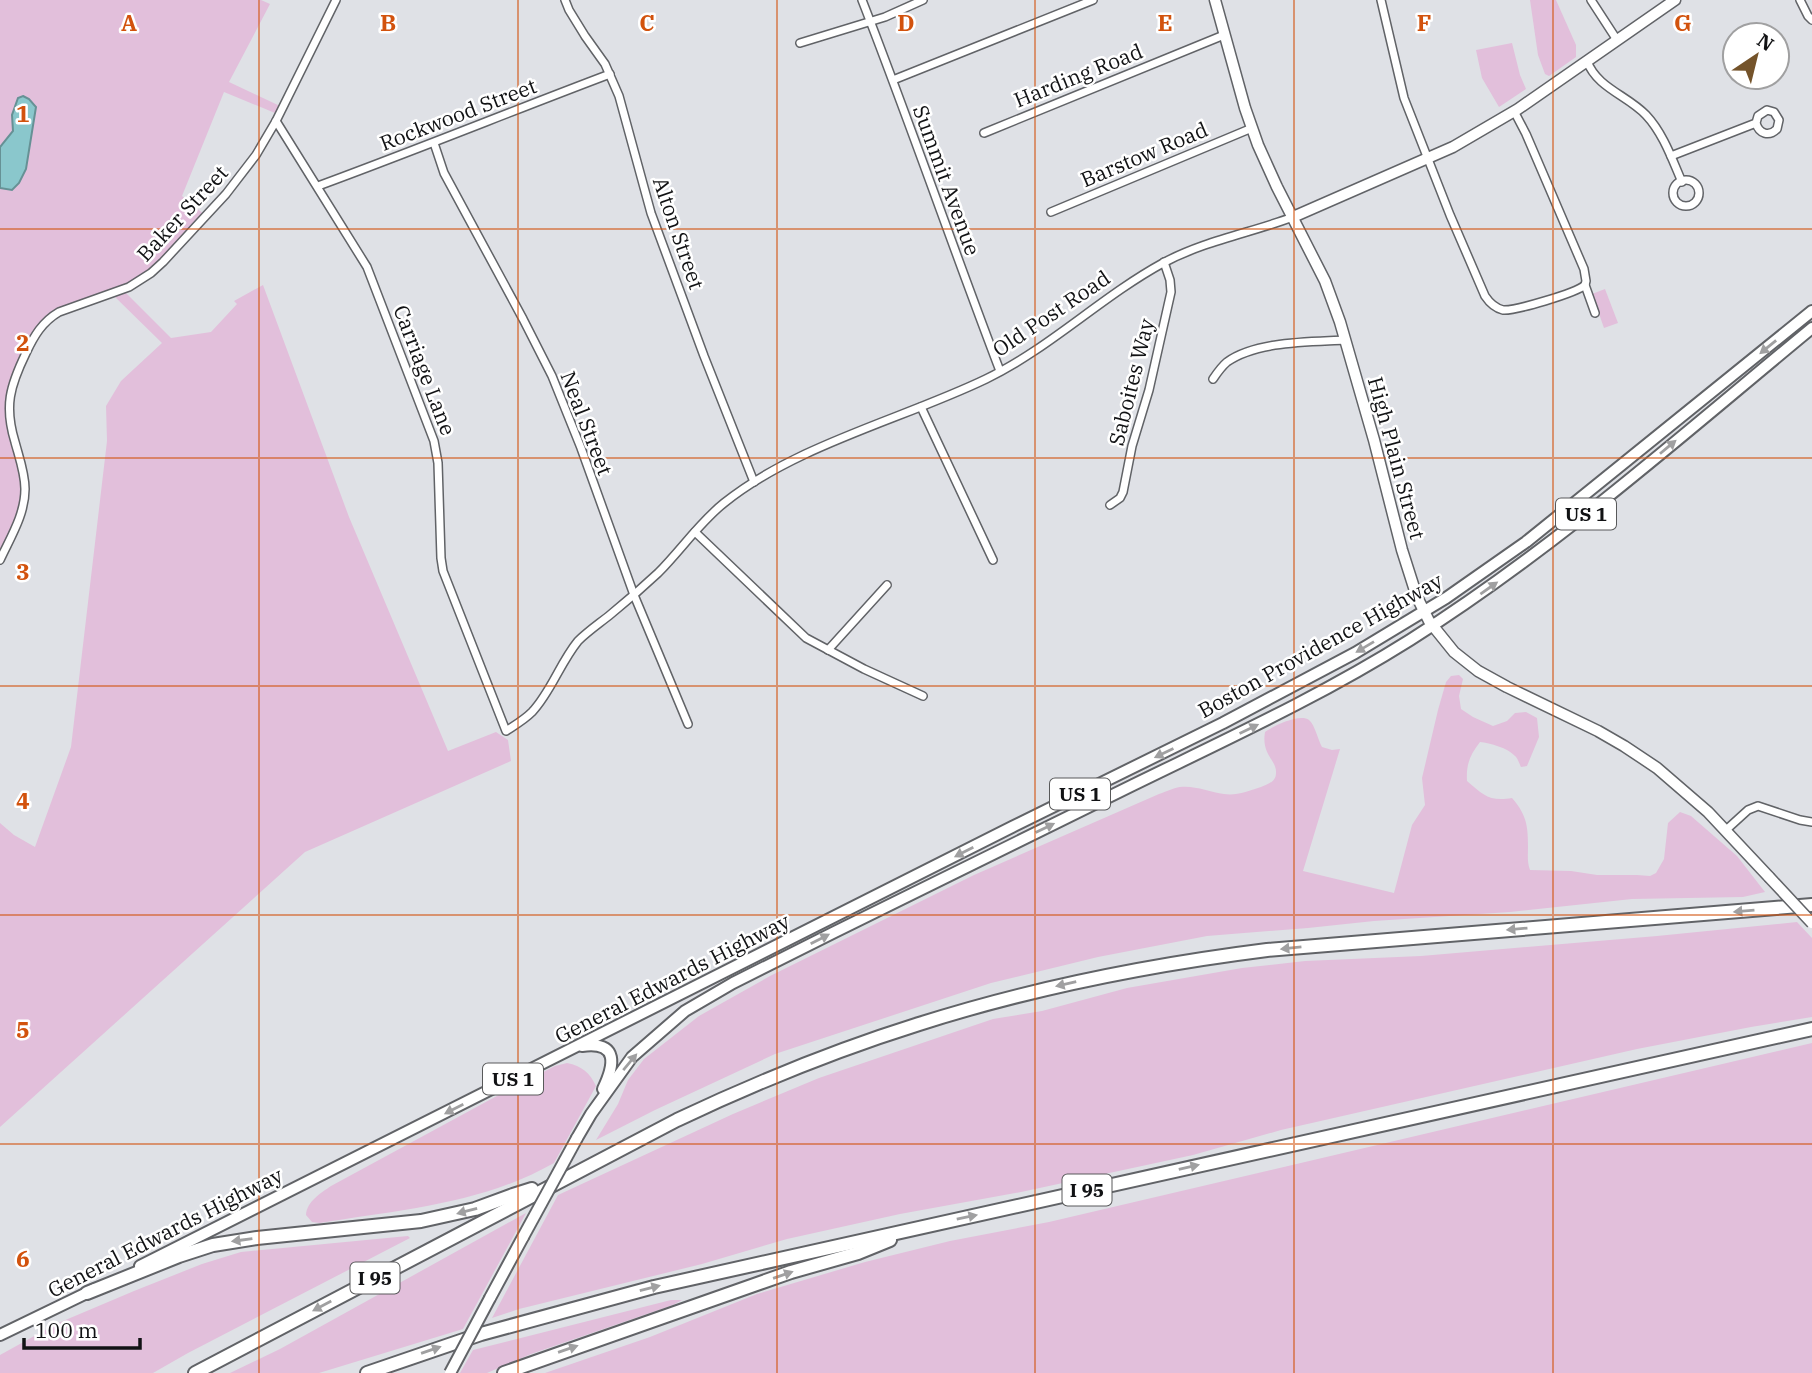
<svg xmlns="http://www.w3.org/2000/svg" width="1812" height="1373" font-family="'IBM Plex Serif',serif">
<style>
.green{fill:#e2bfdb}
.water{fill:#8ac7cc;stroke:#669195;stroke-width:2}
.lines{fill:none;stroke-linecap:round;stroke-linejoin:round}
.street-casing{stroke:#616367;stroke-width:10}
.secondary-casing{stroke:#616367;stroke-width:13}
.primary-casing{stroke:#616367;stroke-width:14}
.highway-casing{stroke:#616367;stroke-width:16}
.street{stroke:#fff;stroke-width:7}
.secondary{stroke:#fff;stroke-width:10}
.primary{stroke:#fff;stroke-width:10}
.highway{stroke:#fff;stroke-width:12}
.secondary-bridge-casing{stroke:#616367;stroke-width:13;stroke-linecap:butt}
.primary-bridge-casing{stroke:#616367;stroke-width:14;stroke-linecap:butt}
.secondary-bridge{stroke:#fff;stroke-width:10}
.primary-bridge{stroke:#fff;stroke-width:10}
.oneway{fill:#a0a0a1}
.grid{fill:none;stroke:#d2520d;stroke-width:2;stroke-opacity:0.55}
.labels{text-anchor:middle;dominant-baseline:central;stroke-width:5;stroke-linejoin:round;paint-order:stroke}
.shield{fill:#fff;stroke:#58595a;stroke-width:2}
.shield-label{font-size:19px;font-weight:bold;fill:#111214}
.street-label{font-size:21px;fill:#111214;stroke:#fff}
.grid-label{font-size:23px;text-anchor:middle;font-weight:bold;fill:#d2520d;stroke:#fff;stroke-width:5;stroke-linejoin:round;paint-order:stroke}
</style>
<rect width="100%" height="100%" fill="#dfe1e6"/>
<g class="green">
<path d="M0,0H261L270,4L229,82L280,106L275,113L224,92L182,196L206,216L140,281L50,318L16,374L9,417L22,467L24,502L0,560Z"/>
<path d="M1530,0H1556L1576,45V57L1549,76L1545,74L1538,55Z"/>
<path d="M1512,43L1520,75L1526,89L1499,107L1482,78L1476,50Z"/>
<path d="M263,285L349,517L448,751L496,732L508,740L511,761L305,852L0,1127V823L14,835L35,847L71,747L107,441L106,406L121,381L162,343L115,297L126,293L171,338L211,332L237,304L234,301Z"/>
<path d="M1605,289L1618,323L1604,328L1592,294Z"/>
<path d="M1459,675L1463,679L1459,696L1461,709L1473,717L1493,726L1507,721L1515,713L1526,712L1537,718L1539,737L1527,766L1521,767C1520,765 1517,757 1515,756C1508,748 1490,743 1480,742C1470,755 1466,764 1467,781C1483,795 1490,802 1512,798C1526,814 1528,825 1528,847C1528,855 1527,862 1530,870L1571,871L1597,875H1637L1650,876L1656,873L1664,859L1668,823L1680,812L1691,816L1737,856L1765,892L1743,897L1632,899L1510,912L1374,921L1308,928L1207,936L1098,957L991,983L775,1054L655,1110L596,1140L618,1104L628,1080L644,1059L699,1016L770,976L974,875L1159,794C1165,792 1173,788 1180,787C1194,785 1210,792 1224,794C1236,796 1249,791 1261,787C1268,784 1276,782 1276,773C1277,760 1261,755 1265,732C1273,726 1300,713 1309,720C1315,725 1318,740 1322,747L1332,750L1340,749L1303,871L1394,893L1412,825L1425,805L1422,778L1438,710L1446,682L1451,676Z"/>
<path d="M1797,922L1812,938V1017L1751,1027L1637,1049L1281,1130L1193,1155L1021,1192L900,1214L787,1239L702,1264L519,1309L492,1318L558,1195L733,1114L819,1078L993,1019L1042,1011L1127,988L1242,968L1305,961L1421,956L1657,936Z"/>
<path d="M1812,1043V1373H545L650,1337L757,1294L865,1262L950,1241L1049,1222Z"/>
<path d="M567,1063C582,1066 590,1073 596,1086L554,1163C482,1204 400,1210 320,1223L312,1222L306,1215C307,1201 321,1193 331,1186L495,1097L555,1066Z"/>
<path d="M526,1213L463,1329L319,1373H230L280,1349Z"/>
<path d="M408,1236L410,1238L188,1353L153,1373H0V1355L56,1324L134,1291L202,1264L241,1252Z"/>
<path d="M671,1300H682L673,1305L531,1354L487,1373H460L473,1350Z"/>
</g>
<path class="water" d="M23,96L29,99L36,107L26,169L19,183L12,190L0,188V147L13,131L12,115L18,98Z"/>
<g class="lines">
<defs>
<g id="street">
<path d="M565,0L569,10L585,36L605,64L619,96L651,213L704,356L754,482"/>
<path d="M862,0C910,123 953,248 1000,371"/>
<path d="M1381,0L1404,98L1450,215L1485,296C1489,302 1495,308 1503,310C1515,311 1576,293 1585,285"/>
<path d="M1591,0L1617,40"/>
<path d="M1800,0L1808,16L1812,20"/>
<path d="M800,43L885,17L923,0"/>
<path d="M1587,61C1597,88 1627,95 1646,115C1663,133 1672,159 1682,182"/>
<path d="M893,80L1093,0"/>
<path d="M1514,111L1526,134L1584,269L1586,281L1585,285L1595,313"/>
<path d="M276,121L367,267L434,441L438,463L441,558L443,571L506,731C515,725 524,720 532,712C551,692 560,663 578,641C588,631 600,623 611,614C627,601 643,587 658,573C681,550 699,523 724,503C796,445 903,419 986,379C1050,348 1101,297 1163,263C1204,241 1250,233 1293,217"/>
<path d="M984,133L1224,35"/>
<path d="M434,143L444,173L523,319L552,376L581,448L634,595L688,724"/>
<path d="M1671,156L1756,123C1759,134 1769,137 1777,129L1779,120L1774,112L1767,110L1758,116L1756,123"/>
<circle cx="1686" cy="193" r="13"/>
<path d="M318,186C416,150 512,111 610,74"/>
<path d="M1051,212L1252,128"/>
<path d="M1213,379C1217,373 1221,367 1227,362C1256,341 1310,342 1345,340"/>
<path d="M921,407L993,560"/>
<path d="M1110,505L1120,498L1123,492L1132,446L1149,390L1171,292L1170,280L1164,262"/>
<path d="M695,532L806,638L864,669L923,696"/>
<path d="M0,560C10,538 25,515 25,489C25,473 19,457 15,442C4,406 10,386 26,353C34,336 42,322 59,312L129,287L151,273L163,262L226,194L256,155L276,121L336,0"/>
<path d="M828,650L887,585"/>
<path d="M1726,830L1748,810L1758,806L1800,820L1812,822"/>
</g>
<g id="secondary">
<path d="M1215,0L1245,108L1258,145L1277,187L1325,281L1340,322L1374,440L1402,550L1417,597L1429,621L1454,652L1478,671L1507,687L1598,731L1624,746L1657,768L1708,812L1769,877"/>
<path d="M1293,217L1453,147L1518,109L1675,0"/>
</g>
<g id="primary">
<path d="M582,1046C620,1041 614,1066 603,1089"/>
<path d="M577,1138L591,1114L632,1057L685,1011L733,983C866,916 1000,850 1133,785C1227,739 1321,696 1410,640C1554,549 1681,436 1812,328"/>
<path d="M140,1266L1012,827L1223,723L1355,653L1446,598L1526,542L1812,311"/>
<path d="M490,1298L523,1237"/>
<path d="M0,1335L95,1289"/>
</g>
<g id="highway">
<path d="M87,1293L179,1256L213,1245L257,1238L421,1221L475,1209L513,1195L532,1189"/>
<path d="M195,1373L677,1120C755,1083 836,1050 919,1024C1032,988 1148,965 1267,950L1812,905"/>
<path d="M367,1373L481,1334L654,1287L1812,1029"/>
<path d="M504,1373L791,1272L858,1253L890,1240"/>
</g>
</defs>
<use href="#street" class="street-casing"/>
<use href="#secondary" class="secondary-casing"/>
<use href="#primary" class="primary-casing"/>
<use href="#highway" class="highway-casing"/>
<use href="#street" class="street"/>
<use href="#secondary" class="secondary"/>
<use href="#primary" class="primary"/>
<use href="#highway" class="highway"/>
<defs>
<path id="secondary-bridge" d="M1769,877L1812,923"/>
<g id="primary-bridge">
<path d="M523,1237L577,1138"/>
<path d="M450,1373L490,1298"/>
</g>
</defs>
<use href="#secondary-bridge" class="secondary-bridge-casing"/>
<use href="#primary-bridge" class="primary-bridge-casing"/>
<use href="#secondary-bridge" class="secondary-bridge"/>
<use href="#primary-bridge" class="primary-bridge"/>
</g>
<defs><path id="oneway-solid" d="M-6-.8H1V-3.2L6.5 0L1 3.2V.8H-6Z" transform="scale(1.75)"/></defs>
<g class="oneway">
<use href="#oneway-solid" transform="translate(1768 347) rotate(141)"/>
<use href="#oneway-solid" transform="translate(1668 447) rotate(-40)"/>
<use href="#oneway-solid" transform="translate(1489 588) rotate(-35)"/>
<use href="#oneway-solid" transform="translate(1365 647) rotate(149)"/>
<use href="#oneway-solid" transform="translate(1249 729) rotate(-26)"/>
<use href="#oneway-solid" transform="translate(1164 753) rotate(154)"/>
<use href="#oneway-solid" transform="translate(1045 828) rotate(-26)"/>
<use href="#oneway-solid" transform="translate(964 852) rotate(153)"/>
<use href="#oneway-solid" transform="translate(1744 911) rotate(175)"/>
<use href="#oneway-solid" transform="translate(1517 929) rotate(175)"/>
<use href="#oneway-solid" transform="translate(820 939) rotate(-27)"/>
<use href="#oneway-solid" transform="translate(1291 948) rotate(174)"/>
<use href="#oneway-solid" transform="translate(1066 984) rotate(167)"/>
<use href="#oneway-solid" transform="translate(630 1062) rotate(-50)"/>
<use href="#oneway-solid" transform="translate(454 1109) rotate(153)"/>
<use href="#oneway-solid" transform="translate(1189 1167) rotate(-13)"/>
<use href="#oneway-solid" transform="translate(467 1211) rotate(165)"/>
<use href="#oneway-solid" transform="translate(967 1217) rotate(-12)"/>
<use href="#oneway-solid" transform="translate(242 1240) rotate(172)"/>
<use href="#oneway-solid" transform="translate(783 1275) rotate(-19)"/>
<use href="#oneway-solid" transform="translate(650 1288) rotate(-14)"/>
<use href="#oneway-solid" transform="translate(322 1306) rotate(152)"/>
<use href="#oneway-solid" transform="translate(568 1349) rotate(-19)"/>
<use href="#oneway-solid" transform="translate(431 1350) rotate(-19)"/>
</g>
<path class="grid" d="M259,0V1373M518,0V1373M777,0V1373M1035,0V1373M1294,0V1373M1553,0V1373M0,229H1812M0,458H1812M0,686H1812M0,915H1812M0,1144H1812"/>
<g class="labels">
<g class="shield">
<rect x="1556" y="498.5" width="60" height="31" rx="5"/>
<rect x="1050" y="778.5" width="60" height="31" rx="5"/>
<rect x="483" y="1063.5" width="60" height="31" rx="5"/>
<rect x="1062.5" y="1174.5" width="49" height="31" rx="5"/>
<rect x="350.5" y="1262.5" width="49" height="31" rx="5"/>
</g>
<g class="shield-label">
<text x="1586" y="514">US 1</text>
<text x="1080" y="794">US 1</text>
<text x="513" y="1079">US 1</text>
<text x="1087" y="1190">I 95</text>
<text x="375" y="1278">I 95</text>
</g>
<g class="street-label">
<text transform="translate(1078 75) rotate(-22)">Harding Road</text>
<text transform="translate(458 114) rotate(-21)">Rockwood Street</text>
<text transform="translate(1144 154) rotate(-23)">Barstow Road</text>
<text transform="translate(947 180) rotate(70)">Summit Avenue</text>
<text transform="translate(182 213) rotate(-47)">Baker Street</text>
<text transform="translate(679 233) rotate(71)">Alton Street</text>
<text transform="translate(1051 313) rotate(-34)">Old Post Road</text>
<text transform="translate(425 370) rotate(69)">Carriage Lane</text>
<text transform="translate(1131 382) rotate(-76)">Saboites Way</text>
<text transform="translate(587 423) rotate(69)">Neal Street</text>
<text transform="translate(1397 458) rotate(75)">High Plain Street</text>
<text transform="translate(1320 645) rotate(-29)">Boston Providence Highway</text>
<text transform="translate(672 978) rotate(-27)">General Edwards Highway</text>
<text transform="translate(165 1232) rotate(-27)">General Edwards Highway</text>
</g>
</g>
<g class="grid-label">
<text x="129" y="31">A</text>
<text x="388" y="31">B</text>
<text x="647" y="31">C</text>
<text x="906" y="31">D</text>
<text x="1165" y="31">E</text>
<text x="1424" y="31">F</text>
<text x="1683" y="31">G</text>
<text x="23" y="122">1</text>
<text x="23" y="351">2</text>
<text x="23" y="580">3</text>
<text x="23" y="809">4</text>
<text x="23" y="1038">5</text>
<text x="23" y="1267">6</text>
</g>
<g transform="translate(1756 56) rotate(35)"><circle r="33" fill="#ffffff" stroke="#a0a0a1" stroke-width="2"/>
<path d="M0-5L12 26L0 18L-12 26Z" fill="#74532a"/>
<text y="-10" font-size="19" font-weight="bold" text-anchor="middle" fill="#111214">N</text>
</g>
<path d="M24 1338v10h116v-10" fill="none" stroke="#111214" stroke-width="3.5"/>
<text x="35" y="1338" font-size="21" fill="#111214" stroke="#ffffff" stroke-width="5" paint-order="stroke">100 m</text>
</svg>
